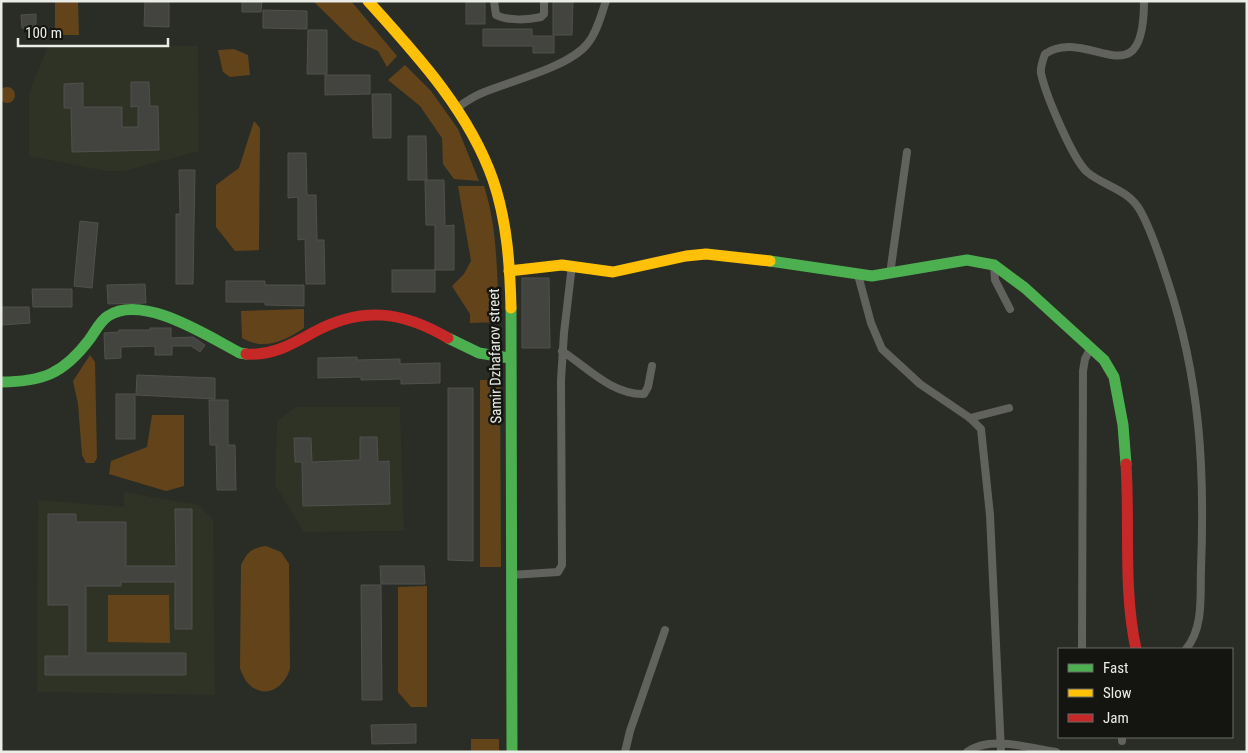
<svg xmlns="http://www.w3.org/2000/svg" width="1248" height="753" font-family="'Roboto Condensed',sans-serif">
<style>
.built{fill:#2f3325}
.green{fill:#63441a}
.building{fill:#43443f;stroke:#50504c}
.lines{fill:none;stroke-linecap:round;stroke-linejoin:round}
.street{stroke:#61625e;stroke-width:8}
.fast{stroke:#4caf50;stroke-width:11}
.slow{stroke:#ffc107;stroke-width:11}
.jam{stroke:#c62828;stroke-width:11}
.labels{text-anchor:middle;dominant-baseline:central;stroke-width:5;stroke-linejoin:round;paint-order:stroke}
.street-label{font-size:15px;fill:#eaece6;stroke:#141511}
</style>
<rect width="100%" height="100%" fill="#2a2c26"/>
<g class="built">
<path d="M48,46H198L199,151L124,171H105L29,156V94Z"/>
<path d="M296,407H400L404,531L304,532L275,485L277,421Z"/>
<path d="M124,492L198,505L213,520L215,695L37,692L38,500L124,507Z"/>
</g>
<g class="green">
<path d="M55,1H78L79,35H55Z"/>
<path d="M313,1H351L397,56L387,67L378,51L353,40Z"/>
<path d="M234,49L248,55L250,75L230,77L223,72L218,50Z"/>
<path d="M405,65L431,91L458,129L479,181L454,179L443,164L442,138L420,106L388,80Z"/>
<circle cx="7" cy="95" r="8"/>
<path d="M254,121L260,128L259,250L235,251L216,227V185L239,168Z"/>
<path d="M458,186H484C498,229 497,277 499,322L470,323V314L452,286L464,274L471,261Z"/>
<path d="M304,309V328C284,341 265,351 242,338L241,311Z"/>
<path d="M90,355L95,362L97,458L94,463H86L82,455L78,404L73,381Z"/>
<path d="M480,380H500L501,567H480Z"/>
<path d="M152,415H184V486L166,491L109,474L111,461L147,447Z"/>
<path d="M266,546L281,552L289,564L290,669C280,699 249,699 240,668L241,565C247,553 251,548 266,546Z"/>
<path d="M427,586V707H411L398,692V587Z"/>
<path d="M108,595H169L170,643L108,642Z"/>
<rect x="471" y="739" width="28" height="13"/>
</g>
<g class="building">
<path d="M145,1H169V27L144,26Z"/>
<path d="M242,1H262L261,12H242Z"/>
<rect x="466" y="1" width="19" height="23"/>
<path d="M553,1H573L572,35H553Z"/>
<path d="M263,10L307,11V29L263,28Z"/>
<path d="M36,14V28H22L21,15Z"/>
<path d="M483,29H532V36H554V53H533V46H483Z"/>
<path d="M308,30H327V74H307Z"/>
<path d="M325,75H370V94L325,95Z"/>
<path d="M131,82H149L150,106H158L159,150L72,152L71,108H64V84L83,83V107H122V127H138V106L131,107Z"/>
<path d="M372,94H391V138H373Z"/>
<path d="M408,136H426L427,180H408Z"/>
<path d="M288,153H306L307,195H316L317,240H324L325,284H306L305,239L298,240V197L288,198Z"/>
<path d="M179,170H195L193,284H176V214H180Z"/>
<path d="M425,180H444L445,226L454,225V270H435V225H426Z"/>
<path d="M80,221L98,223L92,288L74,286Z"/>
<rect x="392" y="270" width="43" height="22"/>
<path d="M522,278H549L550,348H522Z"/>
<path d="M226,281H265V285H304V306L265,305V302H226Z"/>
<path d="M145,284L146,303L108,304L107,285Z"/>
<path d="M32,289H72V307H33Z"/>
<path d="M1,307H29L30,323L1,325Z"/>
<path d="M150,328H171V338L193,337L205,345L200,352L191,346H172V355H155V346L121,347V358L105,359L104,333L119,332V330H150Z"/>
<path d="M357,357V360L400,359V364L440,363V383L401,384V379L361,380V377L318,378V358Z"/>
<path d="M137,375L215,378V399L136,395Z"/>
<path d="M448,388H473V561L448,560Z"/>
<rect x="116" y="394" width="19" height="45"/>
<path d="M209,400H228V445H235L236,490H217L216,445H210Z"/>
<path d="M360,437H377L378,462L389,461L390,504L303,506L302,462H295L294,438H311L312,462L360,460Z"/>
<path d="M175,509H192V629H175V582H121V586H86V653H186V675H45V656H69V605H48V514H76V522H126V566H176Z"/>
<path d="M380,566H424L425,584H381Z"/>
<path d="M361,585H381L382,700H362Z"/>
<path d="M416,724V743L372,744L371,725Z"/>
</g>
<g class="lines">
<g class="street">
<path d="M494,1L496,15C508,21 528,20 541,17L544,14V1"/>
<path d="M1144,1C1144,103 1088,25 1045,54C1043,60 1040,67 1041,73C1045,93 1072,158 1087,172C1105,187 1129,189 1141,212C1153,234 1160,258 1168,282C1200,380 1205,467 1201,569C1200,595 1204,628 1186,649"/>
<path d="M455,109C464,103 472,97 482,93C510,81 570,67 588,43C597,32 601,15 606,1"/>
<path d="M994,265L995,280L1010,309"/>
<path d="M890,274L907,152"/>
<path d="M858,275L871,323L882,349L920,384L970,418L981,429L990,515L1001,752"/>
<path d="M562,351C587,367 612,395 644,394L648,387L652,366"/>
<path d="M970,418L1009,408"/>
<path d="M511,575L558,572L562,565L561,380L564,333L572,265"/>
<path d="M1082,649L1083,371L1085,359L1091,347"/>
<path d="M1122,741V737"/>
<path d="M625,752L630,731L665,630"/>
<path d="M967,752C990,735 1029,748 1056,752"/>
</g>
<g class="fast">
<path d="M770,261L872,276L967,260L994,265L1025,288L1104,360L1114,377L1123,425L1126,464"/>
<path d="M511,308L512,752"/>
<path d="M448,338L479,353L510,358"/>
<path d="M1,382C43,382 64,373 89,340C95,332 100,321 108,316C143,293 209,337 240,353L246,354"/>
</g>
<g class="slow">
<path d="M368,1C416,54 469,111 493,180C507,221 510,265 511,308"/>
<path d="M509,271L562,265L613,272L686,256L706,254L770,261"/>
</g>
<g class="jam">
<path d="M246,354C272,356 293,344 314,332C362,306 402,311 448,338"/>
<path d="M1126,464C1130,526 1123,589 1136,649"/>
</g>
</g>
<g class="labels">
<g class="street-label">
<text transform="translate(495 356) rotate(-91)">Samir Dzhafarov street</text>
</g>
</g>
<rect width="1248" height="753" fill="none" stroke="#eaece6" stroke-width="5"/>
<rect x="1058" y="648" width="175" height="90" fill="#141511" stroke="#6a6b66"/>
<rect x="1068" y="664" width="25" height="8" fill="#4caf50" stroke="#6a6b66"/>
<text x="1103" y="673" font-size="15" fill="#eaece6">Fast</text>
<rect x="1068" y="689" width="25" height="8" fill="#ffc107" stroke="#6a6b66"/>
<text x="1103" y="698" font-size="15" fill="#eaece6">Slow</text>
<rect x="1068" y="714" width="25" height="8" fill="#c62828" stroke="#6a6b66"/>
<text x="1103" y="723" font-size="15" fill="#eaece6">Jam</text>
<path d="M18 38v8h150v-8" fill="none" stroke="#eaece6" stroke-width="2.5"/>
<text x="25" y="38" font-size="15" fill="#eaece6" stroke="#141511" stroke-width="4" paint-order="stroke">100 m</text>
</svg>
